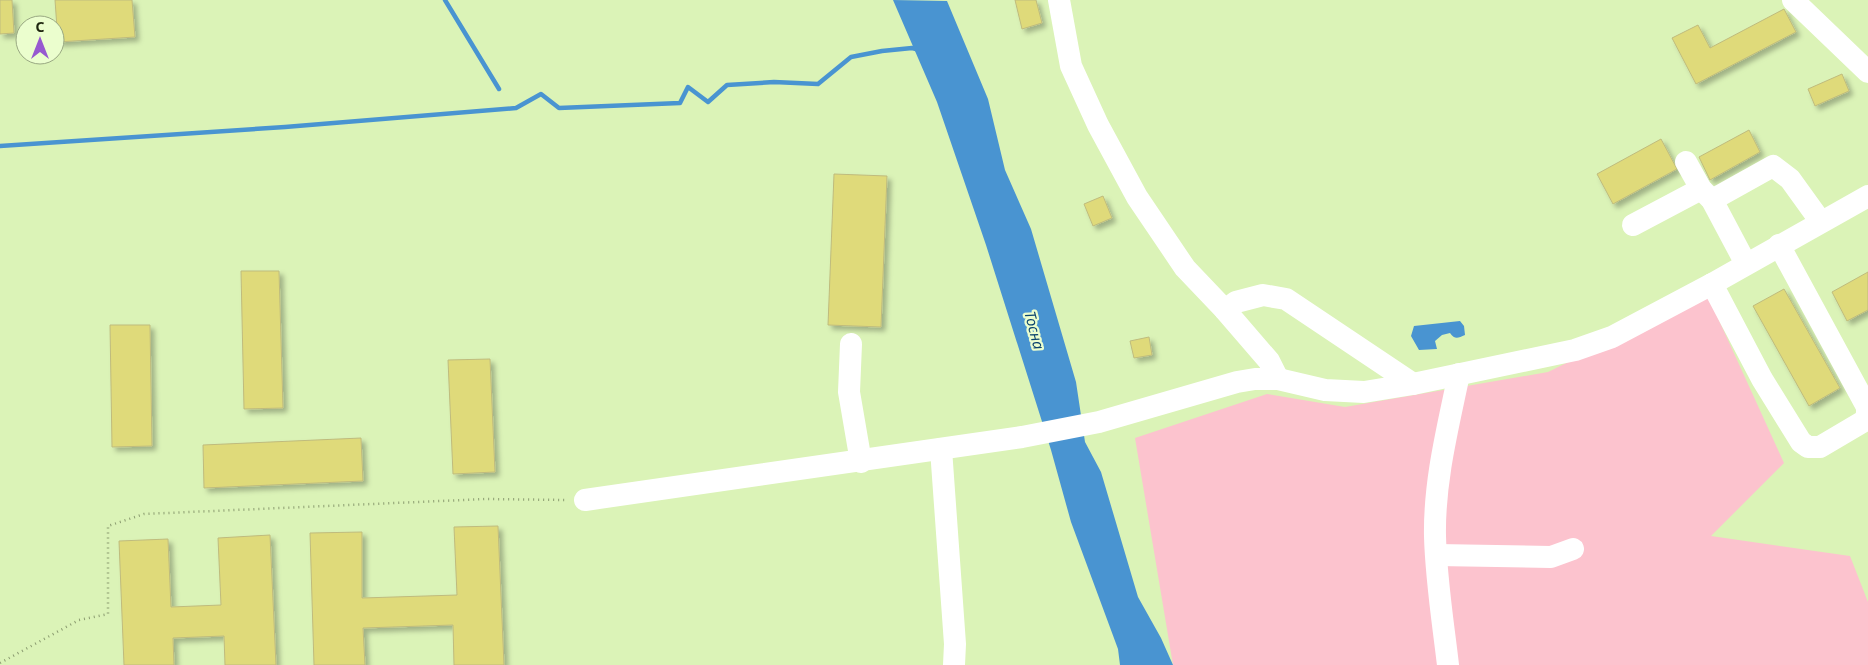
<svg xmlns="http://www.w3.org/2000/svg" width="1868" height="665" font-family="'Noto Sans',sans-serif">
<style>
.green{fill:#fcc3ce}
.water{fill:#4994d1}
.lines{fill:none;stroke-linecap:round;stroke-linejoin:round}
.stream{stroke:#4994d1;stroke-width:4.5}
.building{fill:#dfda7a;stroke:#bfbb7d;filter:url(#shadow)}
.path{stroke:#8b9c70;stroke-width:2.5;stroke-dasharray:1 4;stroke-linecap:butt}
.minor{stroke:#fff;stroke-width:22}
.labels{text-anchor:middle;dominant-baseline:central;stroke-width:4.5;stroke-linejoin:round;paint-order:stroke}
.water-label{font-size:15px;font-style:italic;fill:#0c456e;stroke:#ebfece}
</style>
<defs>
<filter id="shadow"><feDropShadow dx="4" dy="4" stdDeviation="2.5" flood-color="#0004"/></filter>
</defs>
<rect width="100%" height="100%" fill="#dbf3b7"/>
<path class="green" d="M1707,294L1784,463L1711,536L1850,556L1868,602V665H1173L1135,438L1267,394L1345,407L1548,372Z"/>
<g class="water">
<path d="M893,0L947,1L988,99L1005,170L1031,229L1076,382L1085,442L1101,472L1138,597L1161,638L1173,665H1120L1118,649L1071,522L1051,450L986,245L937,102Z"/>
<path d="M1460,321L1464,326L1465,335C1458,338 1455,340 1450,333L1442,335L1435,341L1437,349L1419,350L1411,336L1414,326Z"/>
</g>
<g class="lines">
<g class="stream">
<path d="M445,0L499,89"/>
<path d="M0,146L285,127L516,108L541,94L559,108L680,103L688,87L708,102L727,85L774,82L818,84L851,57L882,51L912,48L916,49"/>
</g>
</g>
<g class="building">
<path d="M0,0H12L14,33L0,34Z"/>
<path d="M55,0H132L135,37L58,42Z"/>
<path d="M1015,0H1036L1042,23L1022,29Z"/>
<path d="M1784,9L1796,32L1696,84L1672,38L1698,25L1710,48Z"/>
<path d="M1842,74L1849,91L1815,106L1808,89Z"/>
<path d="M1749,130L1760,152L1710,180L1699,157Z"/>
<path d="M1661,139L1677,169L1613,204L1597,174Z"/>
<path d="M834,174L887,176L881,327L828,325Z"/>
<path d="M1103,196L1112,218L1093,226L1084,204Z"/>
<path d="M241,271H279L283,408L244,409Z"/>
<path d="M1868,272V310L1847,321L1832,292Z"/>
<path d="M1784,289L1840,388L1809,406L1753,306Z"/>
<path d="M110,325H150L152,446L112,447Z"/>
<path d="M1149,337L1152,355L1134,358L1130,341Z"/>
<path d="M490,359L495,472L453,474L448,360Z"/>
<path d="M361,438L363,481L204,488L203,445Z"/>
<path d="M498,526L504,665H454L453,625L363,628L365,665H314L310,533L362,532V598L457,595L454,527Z"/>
<path d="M270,535L276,665H225L224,636L173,638L174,665H124L119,541L168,539L171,607L221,605L218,538Z"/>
</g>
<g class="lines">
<path class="path" d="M0,663L79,620L108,614V526L144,514L486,499L566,500"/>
<g class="minor">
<path d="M1059,0L1071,66L1098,125L1137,197L1185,268L1225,310L1236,302L1263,295L1286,299L1413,384"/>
<path d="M1793,0L1868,72"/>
<path d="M1686,162L1701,189L1712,200L1746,264"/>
<path d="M1712,200L1773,166L1790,179L1821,222"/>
<path d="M1633,225L1701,189"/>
<path d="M1712,284L1762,379L1801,442L1808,447H1820L1864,421L1867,415V407L1779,245"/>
<path d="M1225,310L1269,361L1278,379"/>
<path d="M851,344L849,392L861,462"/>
<path d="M941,449L955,644L954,665"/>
<path d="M585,500L1022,437L1099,422L1237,382L1255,379H1278L1325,390L1364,392L1413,384L1575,350L1612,337L1712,284L1868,196"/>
<path d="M1437,555L1551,557L1573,549"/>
<path d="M1448,665C1443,622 1436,579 1435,536C1434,481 1448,427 1459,374"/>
</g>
</g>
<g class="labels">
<g class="water-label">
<text transform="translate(1035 330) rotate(75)">Тосна</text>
</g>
</g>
<g transform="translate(40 40)"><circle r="24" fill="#ebfece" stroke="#99a882"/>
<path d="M0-4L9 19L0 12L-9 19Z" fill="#9759d0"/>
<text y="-8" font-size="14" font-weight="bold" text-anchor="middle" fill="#1f2710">С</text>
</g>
</svg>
